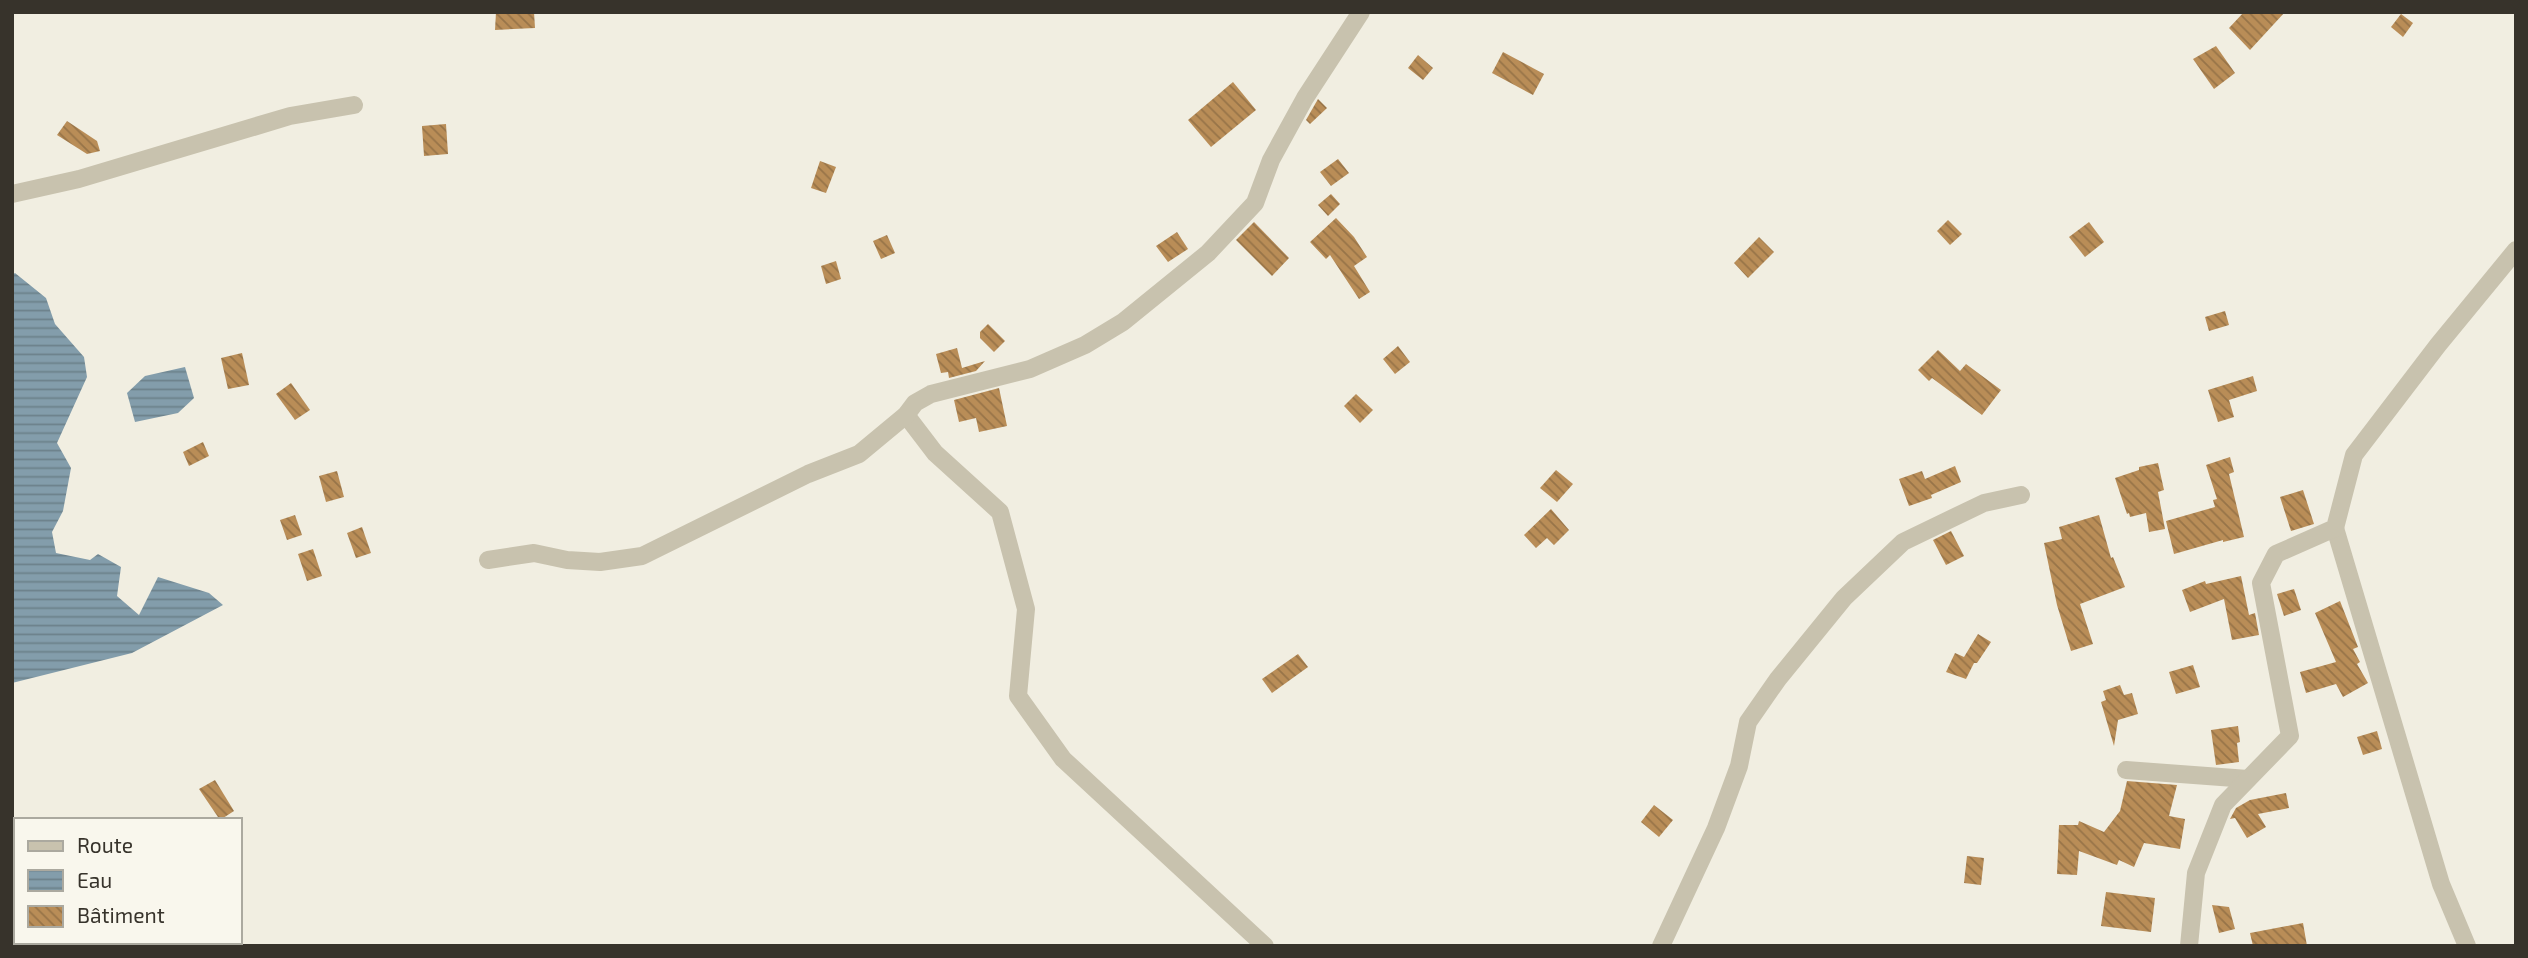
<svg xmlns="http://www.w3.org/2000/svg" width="2528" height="958" font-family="'Exo 2',sans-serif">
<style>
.water{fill:url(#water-rules)}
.building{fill:url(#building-back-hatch)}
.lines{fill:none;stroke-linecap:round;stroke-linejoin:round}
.street{stroke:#c8c2ae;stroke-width:18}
</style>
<defs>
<pattern id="water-rules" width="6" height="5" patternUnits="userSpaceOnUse" patternTransform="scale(1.75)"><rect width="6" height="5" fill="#839dab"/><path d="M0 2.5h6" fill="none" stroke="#6c818b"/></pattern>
<pattern id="building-back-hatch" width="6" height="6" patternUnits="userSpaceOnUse" patternTransform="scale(1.75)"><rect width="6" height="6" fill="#b98d57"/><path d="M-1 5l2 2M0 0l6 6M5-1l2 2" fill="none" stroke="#977448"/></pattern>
</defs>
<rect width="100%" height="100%" fill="#f1eee1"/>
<g class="water">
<path d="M15,273L46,298L55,324L84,357L87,377L57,443L71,468L63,511L52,532L56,553L90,560L98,554L121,567L117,596L139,615L158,577L209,593L223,605L132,653L12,683V275Z"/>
<path d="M185,367L194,398L178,413L135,422L127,393L145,376Z"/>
</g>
<g class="building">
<path d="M496,12H534L535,28L495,30Z"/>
<path d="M2244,12H2285L2250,50L2229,28Z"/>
<path d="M2401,14L2413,23L2403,37L2391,27Z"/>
<path d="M2216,46L2235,73L2214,89L2193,59Z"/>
<path d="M1503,52L1544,74L1533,95L1492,73Z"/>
<path d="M1418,55L1433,68L1423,80L1408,68Z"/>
<path d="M1233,82L1256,110L1211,147L1188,120Z"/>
<path d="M1318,99L1327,108L1310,124L1306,120Z"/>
<path d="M67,121L97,141L100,151L87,154L57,135Z"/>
<path d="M446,124L448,154L424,156L422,126Z"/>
<path d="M1338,159L1349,173L1331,186L1320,172Z"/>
<path d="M820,161L836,167L826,193L811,188Z"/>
<path d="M1331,194L1340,204L1328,216L1318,205Z"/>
<path d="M1336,218L1354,237L1367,257L1354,266L1370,292L1359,299L1330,255L1326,259L1310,242Z"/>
<path d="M1948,220L1962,234L1950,245L1937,231Z"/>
<path d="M1254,222L1289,258L1272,276L1236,240Z"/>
<path d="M2089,222L2104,242L2085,257L2069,237Z"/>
<path d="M1177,232L1188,249L1168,262L1156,246Z"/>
<path d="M887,235L895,253L881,259L873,241Z"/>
<path d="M1759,237L1774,252L1748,278L1734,263Z"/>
<path d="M836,261L841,279L826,284L821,266Z"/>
<path d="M2225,311L2229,325L2209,331L2205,317Z"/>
<path d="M988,324L1005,341L994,352L980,338V332Z"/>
<path d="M1398,346L1410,362L1395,374L1383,359Z"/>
<path d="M957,348L962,368L985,361L976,371L949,378L948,372L941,373L936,354Z"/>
<path d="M1938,350L1960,371L1966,364L2001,390L1982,415L1932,378L1929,381L1918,370Z"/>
<path d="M242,353L249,385L228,389L221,358Z"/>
<path d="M2253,376L2257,391L2229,400L2234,417L2218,422L2208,390Z"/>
<path d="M291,383L310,410L295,420L276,394Z"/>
<path d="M999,388L1007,426L979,432L976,418L959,422L954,400Z"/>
<path d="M1356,394L1373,410L1360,423L1344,406Z"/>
<path d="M203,442L209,456L189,466L183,452Z"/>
<path d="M2230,457L2234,472L2229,474L2244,537L2223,542V540L2174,554L2166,521L2215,507L2213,500L2217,499L2206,465Z"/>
<path d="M2158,463L2164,490L2158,492L2165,529L2149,532L2146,513L2130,517L2129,513L2127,514L2115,478L2139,470V467Z"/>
<path d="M1955,466L1961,482L1931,495L1932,498L1909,506L1899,479L1922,471L1925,479Z"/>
<path d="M1556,470L1573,484L1557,502L1540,488Z"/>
<path d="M337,471L344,497L326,502L319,476Z"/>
<path d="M2303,490L2314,524L2291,531L2280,497Z"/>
<path d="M1551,509L1569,530L1554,545L1547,538L1536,548L1524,535Z"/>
<path d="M295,515L302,535L287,540L280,520Z"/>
<path d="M2099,515L2111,558L2113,557L2125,587L2080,604L2093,644L2071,651L2057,605L2044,543L2062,539L2059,527Z"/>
<path d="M362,527L371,553L356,558L347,533Z"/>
<path d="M1951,531L1964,556L1946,565L1933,540Z"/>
<path d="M313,549L322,576L307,581L298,554Z"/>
<path d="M2241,576L2249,615L2255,613L2259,635L2232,640L2224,599L2190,612L2182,590L2205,581L2206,584Z"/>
<path d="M2294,589L2301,610L2284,616L2277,594Z"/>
<path d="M2340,601L2358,647L2353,649L2360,662L2357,664L2368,683L2343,697L2336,684L2306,693L2300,672L2336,662L2315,613Z"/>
<path d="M1978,634L1991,642L1977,663H1974L1966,679L1946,672L1955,653L1964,657Z"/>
<path d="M1298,654L1308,667L1272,693L1262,679Z"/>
<path d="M2193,665L2200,687L2176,694L2169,672Z"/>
<path d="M2120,685L2124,695L2132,693L2138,714L2118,720L2114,746L2101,702L2106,700L2103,691Z"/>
<path d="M2238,726L2240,742L2237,743L2239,762L2216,765L2211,730Z"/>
<path d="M2377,731L2382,749L2363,755L2357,737Z"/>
<path d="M215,780L234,811L220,820L199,789Z"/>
<path d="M2127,781L2177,785L2169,816L2185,819L2180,849L2144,843L2134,867L2119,860L2117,865L2079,851L2077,875L2057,874L2059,825H2078L2079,821L2104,832L2120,811Z"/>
<path d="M2286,793L2289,808L2258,814L2266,827L2247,838L2235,818L2230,819L2236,808L2250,800Z"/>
<path d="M1654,805L1673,820L1659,837L1641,822Z"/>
<path d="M1967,856L1984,858L1981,885L1964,883Z"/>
<path d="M2106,892L2155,898L2151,932L2101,926Z"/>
<path d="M2212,905L2229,907L2235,929L2219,933Z"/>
<path d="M2303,923L2307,946H2253L2250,933Z"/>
</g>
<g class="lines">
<g class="street">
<path d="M12,194L79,179L290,116L354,105"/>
<path d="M906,415L935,453L1000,512L1026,609L1018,696L1063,759L1265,946"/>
<path d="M2335,528L2441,884L2467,946"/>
<path d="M488,560L534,553L567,560L600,562L642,556L808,474L859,454L906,415L915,403L931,394L1030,369L1085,345L1123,322L1208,253L1255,203L1271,160L1305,98L1361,12"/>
<path d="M2126,770L2248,779"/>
<path d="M1661,946L1716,828L1739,766L1748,722L1778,679L1844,598L1903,542L1984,503L2021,495"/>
<path d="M2189,946L2196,873L2223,805L2290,736L2261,583L2276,554L2335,528L2354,455L2438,345L2516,250"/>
</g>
</g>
<rect width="2528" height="958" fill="none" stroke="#37332b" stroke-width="28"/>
<rect x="14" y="818" width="228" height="126" fill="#f9f7ed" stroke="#aba99f" stroke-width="2"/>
<rect x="28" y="841" width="35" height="10" fill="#c8c2ae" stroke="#aba99f" stroke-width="2"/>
<text x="77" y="853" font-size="21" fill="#37332b">Route</text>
<rect x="28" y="870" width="35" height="21" fill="url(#water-rules)" stroke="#aba99f" stroke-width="2"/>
<text x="77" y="888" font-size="21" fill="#37332b">Eau</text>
<rect x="28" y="906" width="35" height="21" fill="url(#building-back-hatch)" stroke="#aba99f" stroke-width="2"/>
<text x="77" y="923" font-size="21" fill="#37332b">Bâtiment</text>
</svg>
